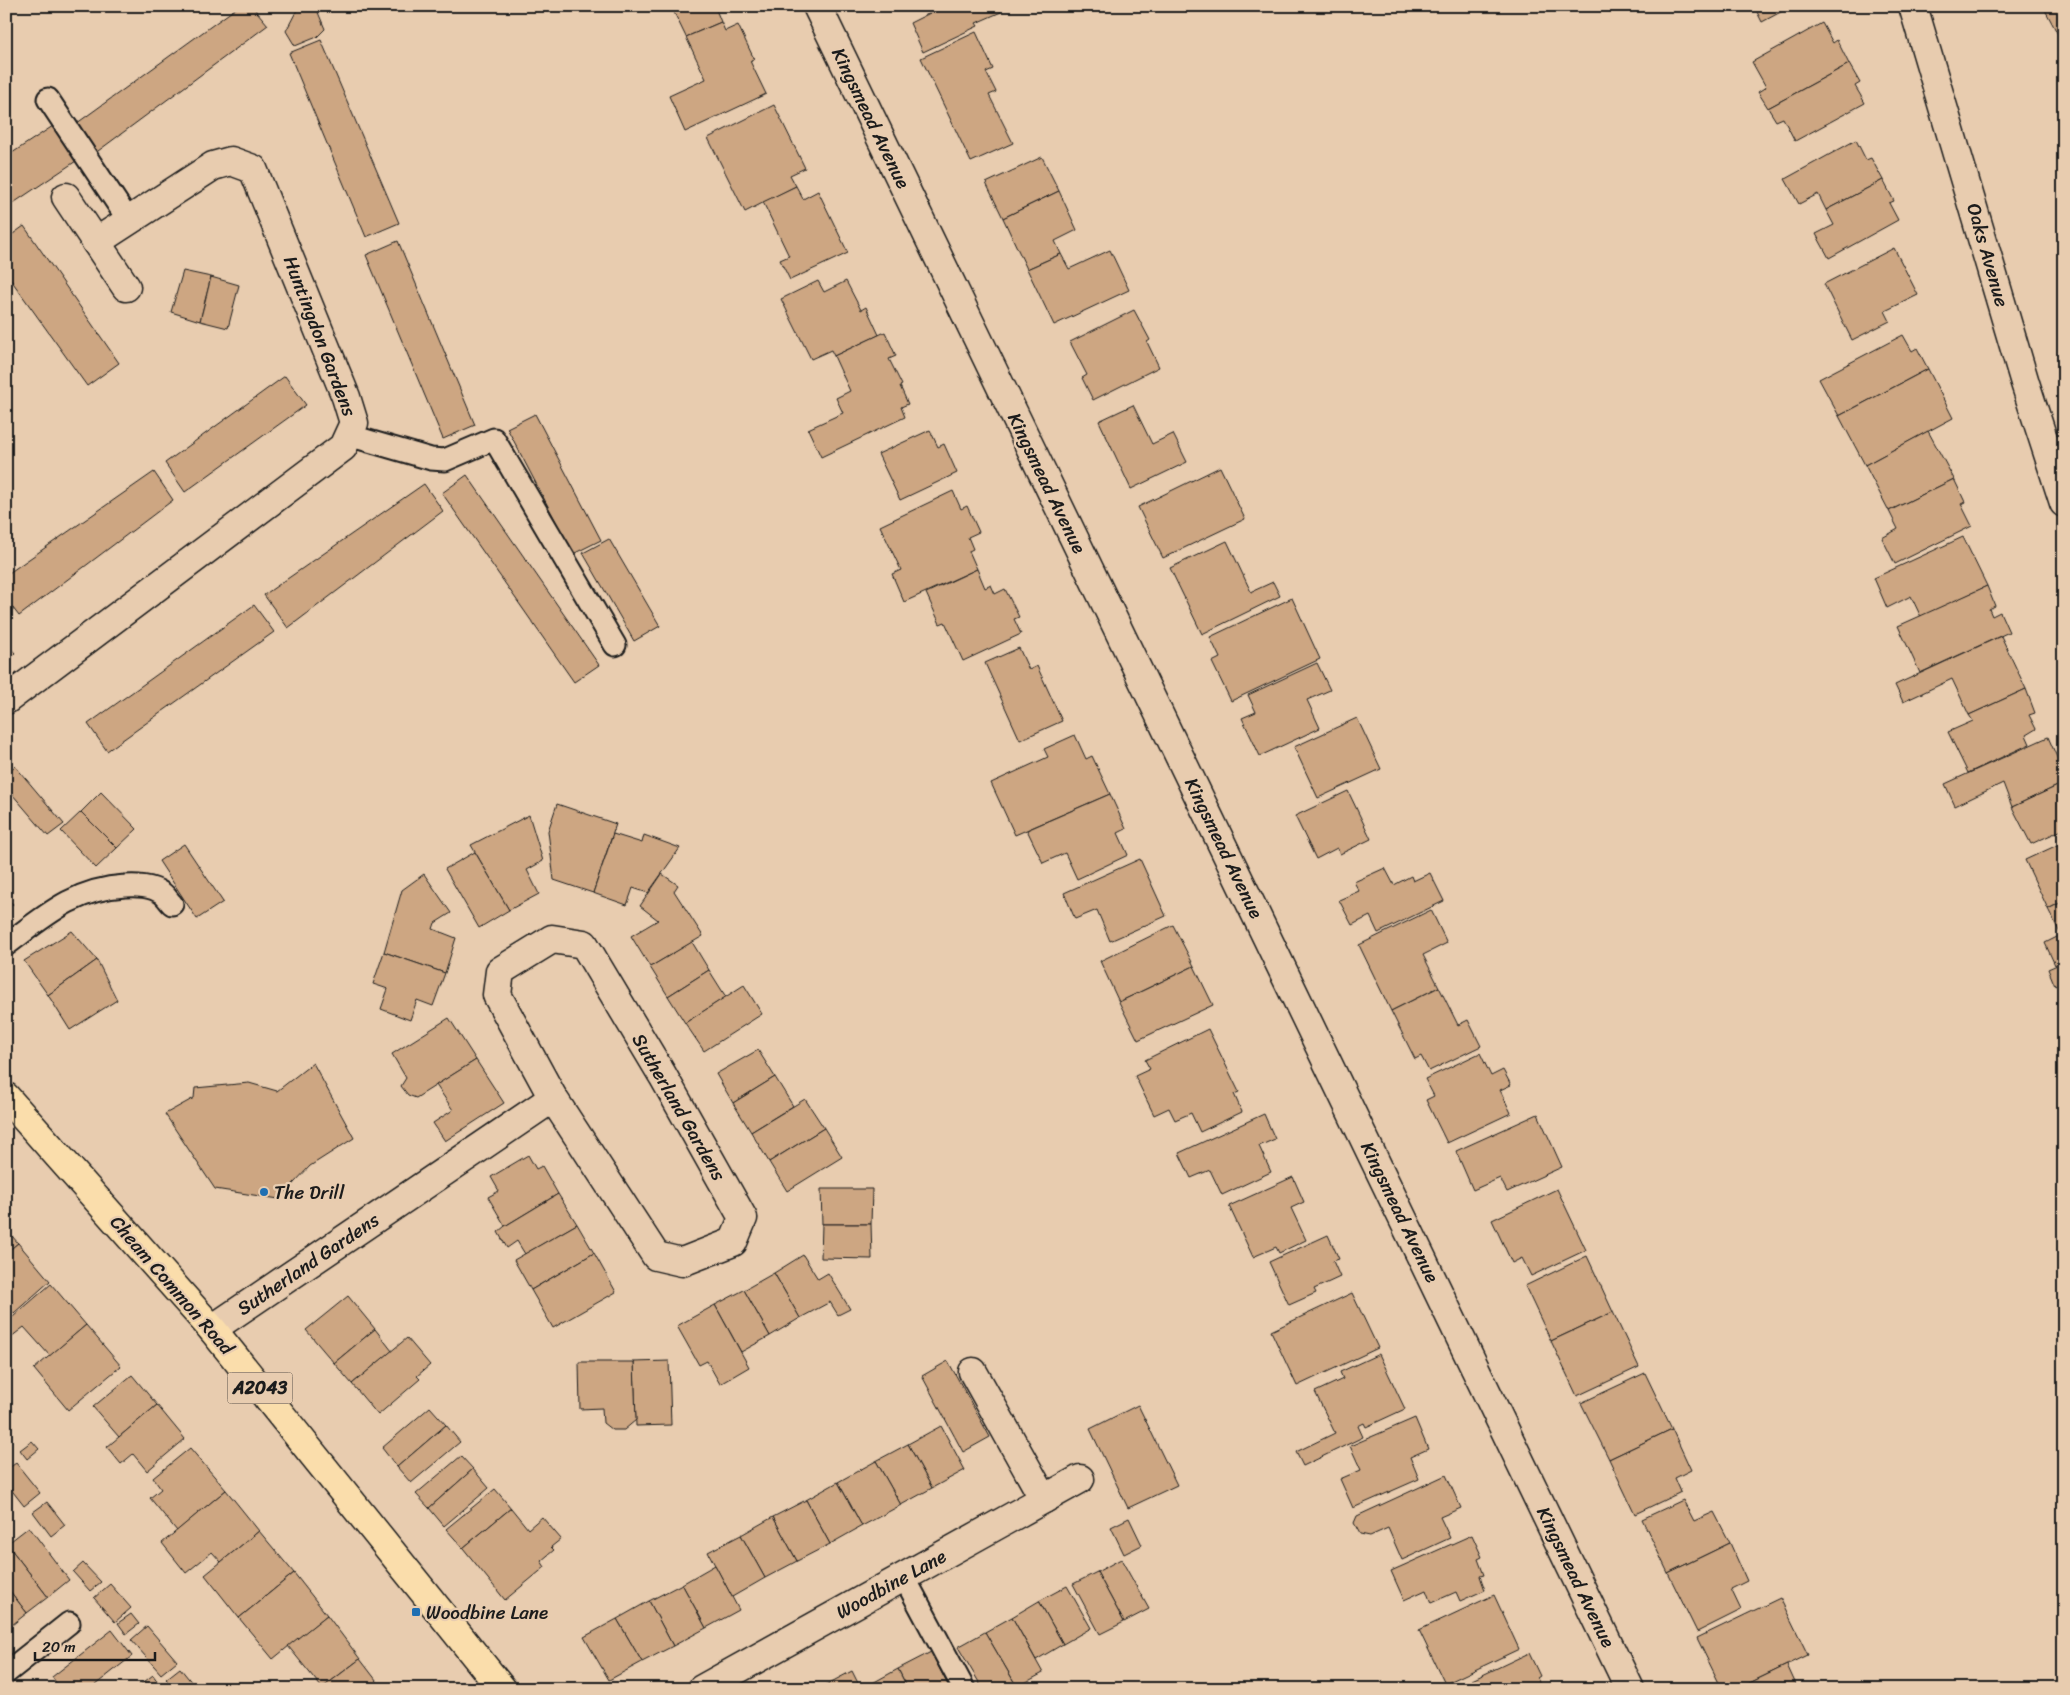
<svg xmlns="http://www.w3.org/2000/svg" width="2070" height="1695" font-family="Sriracha,sans-serif">
<style>
.building{fill:#cda682;stroke:#1c1c1c}
.lines{fill:none;stroke-linecap:round;stroke-linejoin:round}
.service-casing{stroke:#1c1c1c;stroke-width:25}
.minor-casing{stroke:#1c1c1c;stroke-width:31}
.primary-casing{stroke:#1c1c1c;stroke-width:31}
.service{stroke:#e8ccaf;stroke-width:21}
.minor{stroke:#e8ccaf;stroke-width:28}
.primary{stroke:#faddab;stroke-width:28}
.poi-dot{fill:#1f6fb2;stroke:#e8ccaf;stroke-width:2}
.labels{text-anchor:middle;dominant-baseline:central;stroke-width:4.5;stroke-linejoin:round;paint-order:stroke}
.shield{fill:#e8ccaf;stroke:#595148;stroke-width:1}
.shield-label{font-size:18px;font-weight:bold;fill:#1c1c1c}
.street-label{font-size:19px;fill:#1c1c1c;stroke:#e8ccaf}
.poi-label{font-size:19px;fill:#1c1c1c;stroke:#e8ccaf;text-anchor:start}
</style>
<rect width="100%" height="100%" fill="#e8ccaf"/>
<filter id="ink" filterUnits="userSpaceOnUse"><feTurbulence type="fractalNoise" baseFrequency=".02" numOctaves="2"/><feDisplacementMap in="SourceGraphic" scale="10" xChannelSelector="R" yChannelSelector="G"/><feConvolveMatrix kernelMatrix="1 2 1 2 8 2 1 2 1" color-interpolation-filters="sRGB"/></filter>
<g filter="url(#ink)">
<g class="building">
<path d="M239,6H252L268,25L94,154L73,126Z"/>
<path d="M299,6H310L317,10L325,29L317,37L295,46L286,31Z"/>
<path d="M671,6H717L715,7L721,22L686,37Z"/>
<path d="M929,6H998L1001,12L976,23L978,26L923,52L910,23L932,12Z"/>
<path d="M1754,6H1792L1762,22Z"/>
<path d="M2049,6H2064V39L2061,40L2044,8Z"/>
<path d="M721,22L725,31L738,25L754,59L750,61L766,94L685,132L669,96L706,79L686,37Z"/>
<path d="M1822,23L1833,43L1837,40L1849,64L1768,108L1758,92L1766,87L1752,62Z"/>
<path d="M976,32L993,69L986,72L996,92L989,95L1013,143L971,162L921,58Z"/>
<path d="M321,40L399,223L366,237L289,53Z"/>
<path d="M1849,64L1860,83L1855,86L1865,103L1795,141L1783,118L1776,121L1768,108Z"/>
<path d="M774,105L805,168L790,175L796,186L745,212L708,138Z"/>
<path d="M59,122L82,157L6,208V157Z"/>
<path d="M1856,140L1866,160L1871,158L1883,180L1826,210L1818,194L1799,204L1785,179Z"/>
<path d="M1042,157L1059,191L1003,218L986,183Z"/>
<path d="M1883,180L1894,201L1889,203L1898,220L1829,258L1816,234L1834,225L1826,210Z"/>
<path d="M796,186L803,199L818,191L848,253L790,280L780,260L789,256L763,202Z"/>
<path d="M1059,191L1077,230L1055,241L1061,254L1027,269L1003,218Z"/>
<path d="M24,226L119,363L87,386L6,273V239Z"/>
<path d="M398,241L475,425L443,439L366,255Z"/>
<path d="M1894,248L1918,295L1885,311L1890,321L1852,340L1824,284Z"/>
<path d="M1110,250L1129,290L1054,325L1027,269L1061,254L1069,269Z"/>
<path d="M183,271L211,277L200,321L171,312Z"/>
<path d="M211,277L239,285L228,328L200,321Z"/>
<path d="M818,281L824,292L846,281L861,310L866,307L879,335L834,356L831,350L811,359L781,299Z"/>
<path d="M1134,310L1150,340L1147,342L1159,367L1093,400L1082,378L1087,375L1070,342Z"/>
<path d="M885,332L896,356L889,359L902,385L900,386L908,404L901,407L905,417L821,457L808,429L843,413L836,398L850,391L834,356Z"/>
<path d="M1903,335L1912,351L1917,348L1928,369L1839,416L1819,379Z"/>
<path d="M1928,369L1953,418L1865,465L1839,416Z"/>
<path d="M285,376L306,405L185,492L165,463Z"/>
<path d="M1133,405L1152,444L1173,434L1187,462L1131,489L1099,421Z"/>
<path d="M535,414L601,540L573,554L507,428Z"/>
<path d="M930,430L938,447L944,444L957,473L900,500L878,454Z"/>
<path d="M1928,431L1954,479L1889,511L1865,465Z"/>
<path d="M1220,467L1245,519L1163,558L1138,507Z"/>
<path d="M154,472L173,500L19,616L6,599V575Z"/>
<path d="M467,475L599,665L574,682L442,493Z"/>
<path d="M1954,479L1965,502L1961,504L1972,526L1895,564L1882,538L1898,529L1889,511Z"/>
<path d="M424,484L443,511L288,628L264,595Z"/>
<path d="M953,491L961,509L967,506L979,532L968,537L973,549L969,551L977,569L904,602L892,574L901,570L880,526Z"/>
<path d="M1963,537L1987,586L1921,617L1911,596L1887,608L1874,578Z"/>
<path d="M609,539L660,626L634,641L583,553Z"/>
<path d="M1227,541L1251,592L1273,582L1280,596L1202,634L1170,568Z"/>
<path d="M977,569L985,588L991,585L995,594L1005,589L1019,617L1014,619L1021,634L963,661L945,622L940,624L926,593Z"/>
<path d="M1987,586L1995,606L1989,609L1992,616L2000,612L2009,632L1920,673L1898,626Z"/>
<path d="M1292,598L1320,659L1231,701L1212,662L1220,658L1210,637Z"/>
<path d="M254,605L274,632L107,751L88,724Z"/>
<path d="M2001,636L2026,689L1969,715L1952,679L1903,702L1895,685Z"/>
<path d="M6,643L15,653L6,660Z"/>
<path d="M1019,648L1029,670L1037,666L1062,721L1020,740L985,663Z"/>
<path d="M1317,663L1330,690L1307,700L1320,728L1260,756L1242,718L1256,712L1248,695Z"/>
<path d="M2026,689L2035,713L2029,715L2036,729L2026,735L2030,744L1968,773L1948,732L1973,721L1969,715Z"/>
<path d="M1357,718L1381,769L1318,798L1294,747Z"/>
<path d="M1075,735L1086,759L1092,756L1110,794L1015,835L991,783L1048,757L1044,749Z"/>
<path d="M2048,737L2060,764L2064,762V783L2012,807L2003,783L1955,806L1945,784Z"/>
<path d="M15,766L64,824L48,836L6,787V774Z"/>
<path d="M2064,783V829L2031,844L2012,807Z"/>
<path d="M1348,791L1371,839L1340,854L1337,848L1316,859L1295,816Z"/>
<path d="M101,792L137,829L117,848L81,812Z"/>
<path d="M1110,794L1126,829L1118,833L1128,855L1077,879L1065,853L1043,863L1027,830Z"/>
<path d="M557,804L616,824L593,893L554,880L548,831Z"/>
<path d="M81,812L117,848L96,868L61,831Z"/>
<path d="M529,815L543,861L527,870L539,894L509,910L471,845Z"/>
<path d="M613,834L642,843L644,835L680,848L648,893L633,888L627,905L593,893Z"/>
<path d="M2064,842V901L2048,909L2025,860Z"/>
<path d="M184,844L223,902L197,919L159,861Z"/>
<path d="M475,852L509,910L479,928L445,869Z"/>
<path d="M1140,859L1166,916L1110,941L1097,910L1075,919L1064,893Z"/>
<path d="M1385,868L1394,885L1411,876L1413,881L1430,873L1444,901L1378,933L1370,916L1352,925L1339,900L1359,891L1354,882Z"/>
<path d="M424,874L451,913L435,923L433,929L456,938L445,973L384,952L402,890Z"/>
<path d="M662,874L678,885L674,891L703,936L650,967L631,936L658,920L640,906Z"/>
<path d="M6,898L13,904L6,911Z"/>
<path d="M2064,901V960L2055,965L2045,943L2061,935L2048,909Z"/>
<path d="M1431,910L1447,943L1423,955L1439,987L1391,1011L1359,945Z"/>
<path d="M1173,925L1194,966L1119,1002L1100,961Z"/>
<path d="M72,931L97,960L48,995L24,961Z"/>
<path d="M692,942L709,970L668,996L650,967Z"/>
<path d="M384,952L445,973L433,1006L417,1000L410,1020L381,1009L388,989L373,984Z"/>
<path d="M97,960L117,1000L70,1030L48,995Z"/>
<path d="M2064,962V982L2055,986L2048,969Z"/>
<path d="M1194,966L1213,1005L1138,1040L1119,1002Z"/>
<path d="M709,970L726,997L685,1023L668,996Z"/>
<path d="M744,985L762,1014L704,1051L685,1023Z"/>
<path d="M1439,987L1458,1025L1468,1020L1481,1046L1429,1071L1421,1056L1415,1059L1391,1011Z"/>
<path d="M449,1018L476,1060L416,1098L408,1095L401,1086L406,1078L392,1054Z"/>
<path d="M1208,1029L1239,1092L1234,1094L1242,1112L1200,1132L1191,1113L1175,1120L1169,1108L1154,1115L1135,1076L1150,1069L1145,1060Z"/>
<path d="M758,1050L775,1077L733,1103L716,1074Z"/>
<path d="M1480,1053L1491,1076L1503,1070L1511,1085L1500,1090L1511,1113L1447,1143L1426,1100L1434,1096L1425,1079Z"/>
<path d="M476,1060L504,1103L445,1141L433,1123L453,1110L436,1085Z"/>
<path d="M313,1063L354,1138L310,1166L279,1199L215,1189L165,1114L194,1098L195,1088L249,1083L277,1091Z"/>
<path d="M775,1077L793,1106L751,1132L733,1103Z"/>
<path d="M805,1099L824,1128L769,1162L751,1132Z"/>
<path d="M1264,1114L1275,1139L1259,1146L1271,1172L1222,1195L1210,1170L1191,1178L1179,1153Z"/>
<path d="M1538,1114L1562,1167L1507,1192L1500,1178L1473,1190L1456,1151Z"/>
<path d="M824,1128L842,1157L787,1191L769,1162Z"/>
<path d="M528,1155L536,1169L542,1166L558,1194L505,1226L488,1197L499,1191L491,1177Z"/>
<path d="M1293,1177L1304,1202L1291,1208L1306,1240L1279,1253L1276,1247L1253,1257L1229,1206Z"/>
<path d="M821,1189H872L871,1224H822Z"/>
<path d="M1557,1189L1586,1250L1531,1276L1522,1258L1512,1263L1492,1220Z"/>
<path d="M558,1194L577,1224L525,1254L517,1241L507,1248L498,1232L505,1226Z"/>
<path d="M577,1224L594,1253L531,1290L514,1260Z"/>
<path d="M822,1224H871L872,1259L821,1258Z"/>
<path d="M6,1229L18,1243L6,1253Z"/>
<path d="M1328,1235L1339,1259L1333,1261L1340,1277L1314,1289L1316,1293L1289,1305L1269,1262Z"/>
<path d="M18,1243L50,1281L14,1313L6,1304V1253Z"/>
<path d="M594,1253L616,1292L553,1328L531,1290Z"/>
<path d="M803,1255L818,1279L828,1273L850,1309L838,1315L830,1302L800,1318L774,1273Z"/>
<path d="M1587,1256L1613,1312L1551,1341L1525,1286Z"/>
<path d="M774,1273L800,1318L770,1336L744,1290Z"/>
<path d="M51,1284L86,1325L50,1356L24,1327L11,1337L6,1332V1323Z"/>
<path d="M744,1290L770,1336L741,1352L715,1305Z"/>
<path d="M1352,1293L1378,1348L1297,1386L1271,1331Z"/>
<path d="M348,1296L375,1329L334,1363L306,1330Z"/>
<path d="M715,1305L749,1367L720,1384L707,1361L699,1365L677,1326Z"/>
<path d="M1613,1312L1639,1367L1577,1396L1551,1341Z"/>
<path d="M86,1325L121,1366L68,1410L34,1369Z"/>
<path d="M375,1329L392,1351L352,1384L334,1363Z"/>
<path d="M407,1338L430,1365L417,1376L420,1379L378,1415L352,1384Z"/>
<path d="M1379,1354L1405,1409L1366,1427L1364,1423L1358,1426L1363,1437L1303,1466L1296,1452L1335,1433L1315,1392L1343,1379L1340,1372Z"/>
<path d="M669,1361L671,1425L636,1426L634,1362Z"/>
<path d="M948,1361L990,1437L963,1452L922,1376Z"/>
<path d="M579,1362H634L636,1420L624,1430H612L603,1423L602,1408L580,1409Z"/>
<path d="M1645,1373L1672,1429L1609,1459L1581,1403Z"/>
<path d="M132,1375L157,1405L119,1437L93,1407Z"/>
<path d="M157,1405L185,1439L147,1471L133,1454L121,1464L107,1447Z"/>
<path d="M1138,1405L1177,1485L1128,1508L1090,1429Z"/>
<path d="M430,1407L446,1425L397,1467L382,1448Z"/>
<path d="M1415,1418L1428,1449L1410,1457L1419,1479L1353,1508L1340,1479L1361,1470L1350,1446Z"/>
<path d="M446,1425L460,1442L411,1483L397,1467Z"/>
<path d="M941,1426L965,1470L932,1488L908,1444Z"/>
<path d="M1672,1429L1691,1470L1675,1478L1681,1492L1635,1514L1609,1459Z"/>
<path d="M32,1441L39,1449L27,1459L20,1450Z"/>
<path d="M908,1444L932,1488L901,1505L876,1461Z"/>
<path d="M190,1448L226,1490L177,1531L150,1498L161,1489L153,1478Z"/>
<path d="M461,1456L473,1469L429,1508L416,1494Z"/>
<path d="M876,1461L901,1505L862,1526L838,1482Z"/>
<path d="M16,1463L40,1493L24,1506L6,1483V1470Z"/>
<path d="M473,1469L489,1488L444,1526L429,1508Z"/>
<path d="M1446,1475L1461,1508L1440,1517L1450,1538L1402,1560L1388,1528L1370,1536L1360,1534L1354,1523L1357,1516Z"/>
<path d="M838,1482L862,1526L830,1544L806,1500Z"/>
<path d="M495,1489L511,1508L463,1548L446,1529Z"/>
<path d="M226,1490L259,1531L221,1562L212,1552L186,1573L162,1543Z"/>
<path d="M806,1500L830,1544L797,1561L773,1517Z"/>
<path d="M1683,1500L1694,1521L1714,1512L1730,1543L1668,1573L1642,1519Z"/>
<path d="M47,1502L65,1525L51,1536L33,1512Z"/>
<path d="M511,1508L528,1529L542,1517L561,1539L551,1547L554,1550L541,1561L545,1567L505,1600L463,1548Z"/>
<path d="M773,1517L797,1561L765,1578L741,1535Z"/>
<path d="M1129,1518L1142,1545L1124,1554L1111,1527Z"/>
<path d="M29,1527L69,1580L48,1597L7,1544Z"/>
<path d="M259,1531L294,1573L239,1618L205,1575Z"/>
<path d="M741,1535L765,1578L732,1597L708,1552Z"/>
<path d="M1472,1535L1482,1557L1478,1559L1484,1575L1480,1576L1485,1590L1460,1601L1456,1592L1431,1603L1426,1590L1404,1600L1391,1571Z"/>
<path d="M1730,1543L1747,1581L1731,1589L1741,1610L1697,1632L1668,1573Z"/>
<path d="M7,1544L48,1597L27,1613L6,1586Z"/>
<path d="M1121,1559L1149,1609L1124,1622L1097,1572Z"/>
<path d="M83,1563L101,1582L90,1591L73,1572Z"/>
<path d="M715,1565L739,1610L706,1628L682,1584Z"/>
<path d="M1097,1572L1124,1622L1100,1634L1073,1584Z"/>
<path d="M294,1573L327,1615L273,1659L239,1618Z"/>
<path d="M110,1584L131,1608L115,1622L94,1598Z"/>
<path d="M682,1584L706,1628L673,1646L649,1601Z"/>
<path d="M6,1586L27,1613L7,1629L6,1628Z"/>
<path d="M1067,1586L1091,1628L1063,1644L1039,1601Z"/>
<path d="M1494,1595L1519,1649L1445,1684L1419,1630Z"/>
<path d="M1780,1598L1808,1655L1737,1689H1722L1697,1638Z"/>
<path d="M649,1601L673,1646L642,1662L617,1619Z"/>
<path d="M1039,1601L1063,1644L1036,1660L1012,1617Z"/>
<path d="M131,1614L139,1624L126,1634L118,1623Z"/>
<path d="M327,1615L360,1659L322,1688L288,1646Z"/>
<path d="M1012,1617L1043,1673L1017,1687L985,1632Z"/>
<path d="M617,1619L642,1662L609,1680L584,1637Z"/>
<path d="M147,1626L177,1661L161,1674L131,1640Z"/>
<path d="M112,1630L132,1656L90,1689H61L52,1677Z"/>
<path d="M985,1632L1017,1687L1015,1689H983L958,1647Z"/>
<path d="M931,1652L950,1689H908L898,1669Z"/>
<path d="M1529,1653L1540,1676L1537,1678L1542,1689H1476L1472,1680Z"/>
<path d="M360,1659L383,1689H323L322,1688Z"/>
<path d="M1787,1665L1798,1689H1737Z"/>
<path d="M180,1668L197,1689H175L166,1679Z"/>
<path d="M898,1669L908,1689H871L869,1685Z"/>
<path d="M852,1671L861,1689H818Z"/>
<path d="M153,1675L163,1689H135Z"/>
</g>
<g class="lines">
<defs>
<g id="service">
<path d="M48,99L129,221"/>
<path d="M348,435L431,459L445,460L494,439L615,645"/>
<path d="M6,945C45,916 74,889 125,886C136,885 152,886 162,893C166,896 169,901 172,904"/>
<path d="M904,1577L964,1689"/>
<path d="M6,1673L69,1623"/>
</g>
<g id="minor">
<path d="M817,6L1630,1689"/>
<path d="M1913,6L2025,383L2064,503"/>
<path d="M66,197L126,287"/>
<path d="M6,700L343,447L354,423L346,397L253,169L231,161L213,166L96,242"/>
<path d="M552,939L584,944L663,1076L743,1218L733,1242L682,1262L656,1256L553,1098L497,995L500,971Z"/>
<path d="M212,1329L553,1098"/>
<path d="M973,1372L1044,1499"/>
<path d="M702,1689L1080,1479"/>
</g>
<path id="primary" d="M6,1097L212,1329L502,1689"/>
</defs>
<use href="#service" class="service-casing"/>
<use href="#minor" class="minor-casing"/>
<use href="#primary" class="primary-casing"/>
<use href="#service" class="service"/>
<use href="#minor" class="minor"/>
<use href="#primary" class="primary"/>
</g>
</g>
<g class="poi-dot">
<circle cx="264" cy="1192" r="5"/>
<rect x="411" y="1607" width="10" height="10" rx="2.5"/>
</g>
<g class="labels">
<rect class="shield" x="227.5" y="1372.5" width="65" height="31" rx="4"/>
<g class="shield-label">
<text x="260" y="1388">A2043</text>
</g>
<g class="street-label">
<text transform="translate(871 118) rotate(64)">Kingsmead Avenue</text>
<text transform="translate(1988 255) rotate(74)">Oaks Avenue</text>
<text transform="translate(320 336) rotate(69)">Huntingdon Gardens</text>
<text transform="translate(1047 483) rotate(64)">Kingsmead Avenue</text>
<text transform="translate(1224 848) rotate(64)">Kingsmead Avenue</text>
<text transform="translate(679 1107) rotate(60)">Sutherland Gardens</text>
<text transform="translate(1400 1212) rotate(64)">Kingsmead Avenue</text>
<text transform="translate(308 1264) rotate(-34)">Sutherland Gardens</text>
<text transform="translate(172 1285) rotate(49)">Cheam Common Road</text>
<text transform="translate(1576 1577) rotate(64)">Kingsmead Avenue</text>
<text transform="translate(891 1584) rotate(-29)">Woodbine Lane</text>
</g>
<g class="poi-label">
<text x="274" y="1192">The Drill</text>
<text x="426" y="1612">Woodbine Lane</text>
</g>
</g>
<rect width="2070" height="1695" fill="none" stroke="#e8ccaf" stroke-width="25"/>
<rect x="12" y="12" width="2045" height="1670" fill="none" stroke="#1c1c1c" stroke-width="2" filter="url(#ink)"/>
<path d="M35 1652v8h120v-8" fill="none" stroke="#1c1c1c" stroke-width="2.5"/>
<text x="42" y="1652" font-size="15" fill="#1c1c1c" stroke="#e8ccaf" stroke-width="4" paint-order="stroke">20 m</text>
</svg>
